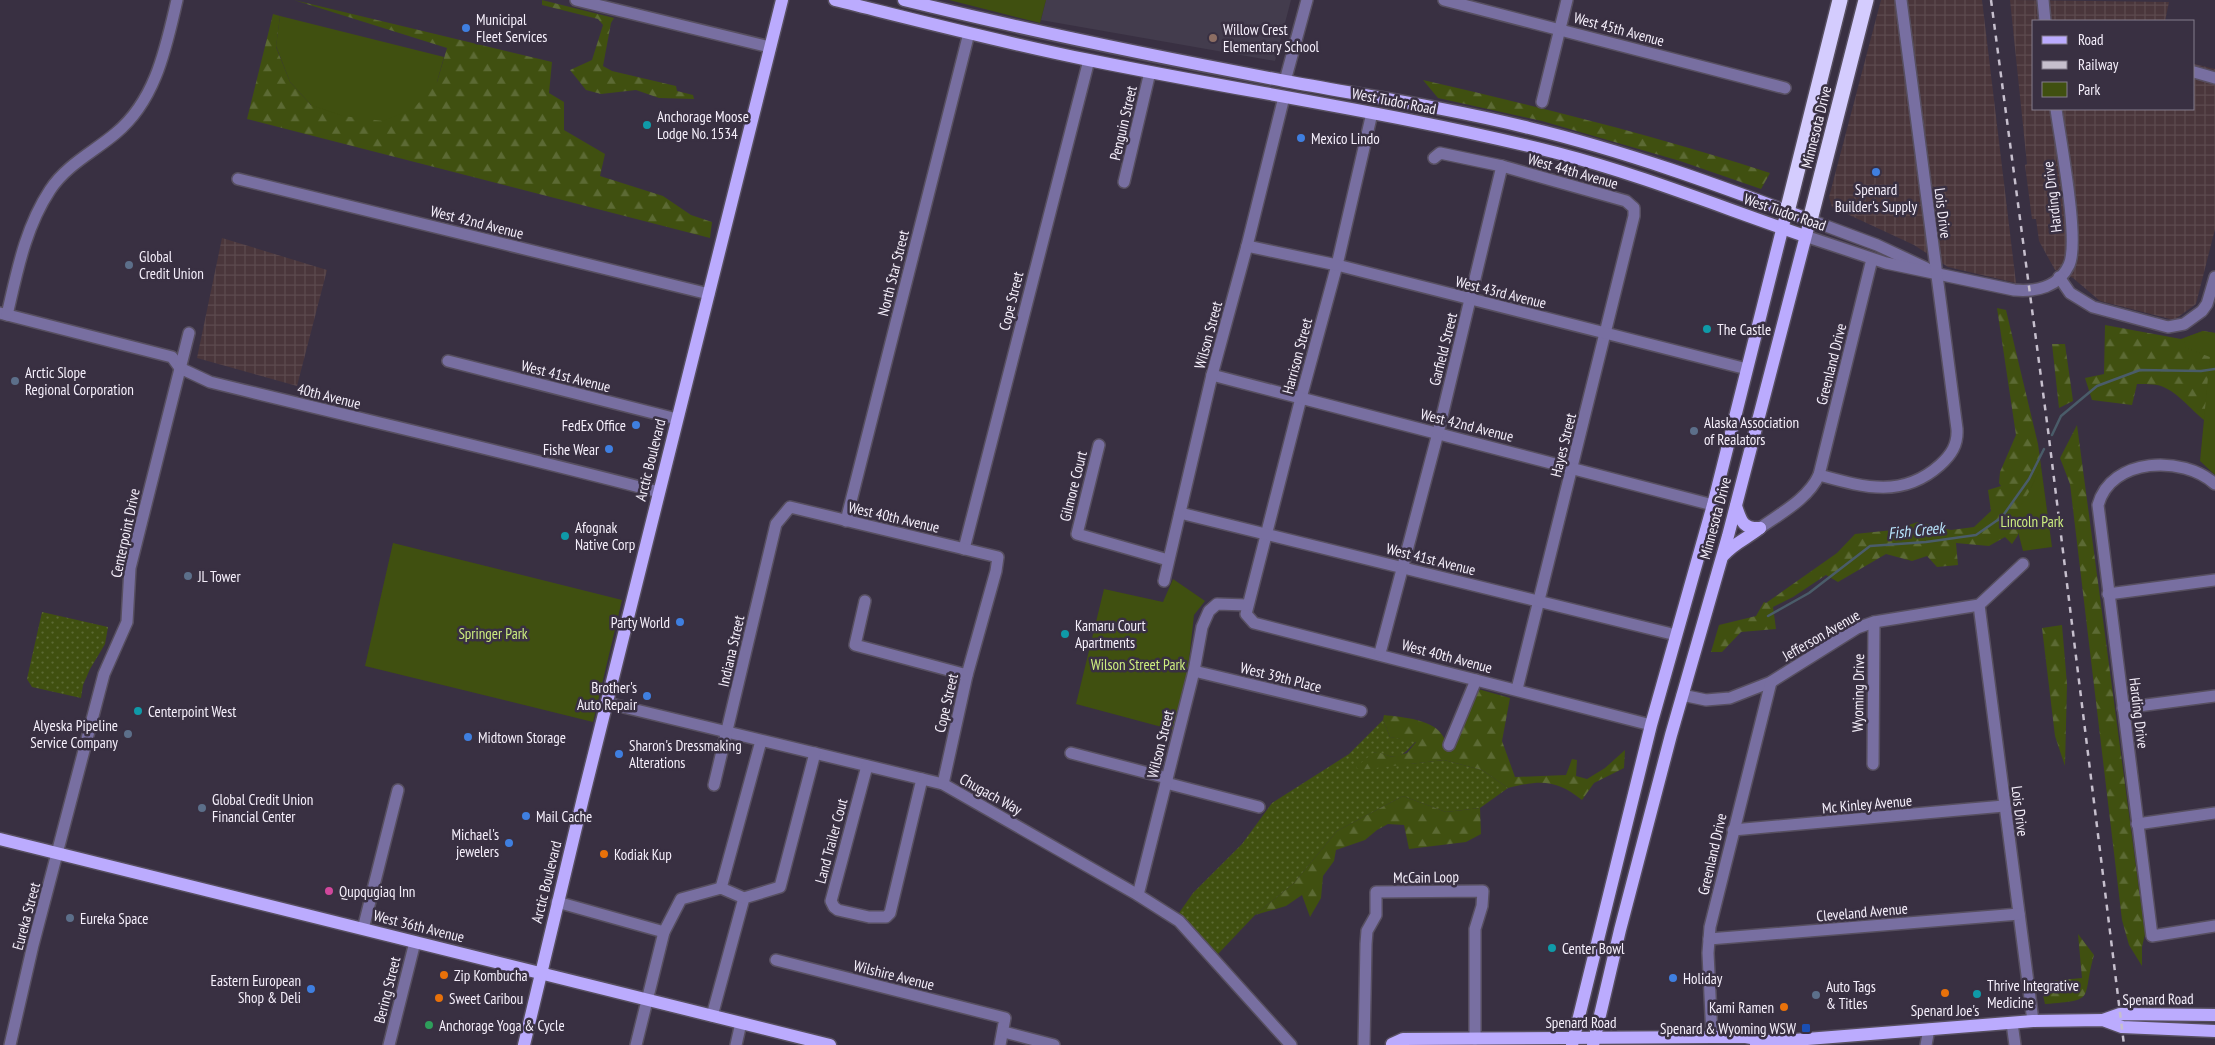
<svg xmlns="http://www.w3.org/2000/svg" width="2215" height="1045" font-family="'PT Sans Narrow',sans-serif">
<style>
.industrial{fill:url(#industrial-grid)}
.education{fill:#433c4d}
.grass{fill:url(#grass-dots)}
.forest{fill:url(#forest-firs)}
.green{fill:#405010}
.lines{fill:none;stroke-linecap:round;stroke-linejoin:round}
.stream{stroke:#4a5c69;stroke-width:2.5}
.minor-casing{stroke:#574f60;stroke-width:14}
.major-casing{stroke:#574f60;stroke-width:15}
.highway-casing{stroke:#574f60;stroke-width:18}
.minor{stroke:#786fa1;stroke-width:11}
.major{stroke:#bbabfe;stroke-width:12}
.highway{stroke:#d4ccfe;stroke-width:15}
.rail{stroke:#c6bfcd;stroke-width:2.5;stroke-dasharray:6 6;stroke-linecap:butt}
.shop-dot{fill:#3f7fe0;stroke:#393042;stroke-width:2}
.education-dot{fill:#8d6e63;stroke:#393042;stroke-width:2}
.culture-dot{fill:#0f9aa8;stroke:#393042;stroke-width:2}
.service-dot{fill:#5c6f8a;stroke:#393042;stroke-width:2}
.food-dot{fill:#e8710a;stroke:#393042;stroke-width:2}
.hotel-dot{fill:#d1479c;stroke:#393042;stroke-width:2}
.leisure-dot{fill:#2e9e5b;stroke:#393042;stroke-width:2}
.transit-dot{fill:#1a4fb4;stroke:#393042;stroke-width:2}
.labels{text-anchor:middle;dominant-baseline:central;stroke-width:5;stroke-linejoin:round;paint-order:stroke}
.poi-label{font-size:15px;fill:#f5effb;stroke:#393042;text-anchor:start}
.street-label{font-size:15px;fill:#f5effb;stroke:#393042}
.park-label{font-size:15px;fill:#cced7f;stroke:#393042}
.water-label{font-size:16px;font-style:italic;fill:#b9e5fd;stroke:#393042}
</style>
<defs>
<pattern id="industrial-grid" width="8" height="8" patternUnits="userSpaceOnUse" patternTransform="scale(1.25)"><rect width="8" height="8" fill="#4a363b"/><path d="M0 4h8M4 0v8" fill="none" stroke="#5c4a4e"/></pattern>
<pattern id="grass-dots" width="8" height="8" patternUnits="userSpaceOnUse" patternTransform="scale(1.25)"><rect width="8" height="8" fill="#405010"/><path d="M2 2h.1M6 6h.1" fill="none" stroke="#5c6a34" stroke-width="1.8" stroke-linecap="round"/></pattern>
<pattern id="forest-firs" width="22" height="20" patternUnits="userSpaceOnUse" patternTransform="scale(1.25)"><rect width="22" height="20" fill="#405010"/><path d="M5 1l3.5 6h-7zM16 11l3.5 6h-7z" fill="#5c6a34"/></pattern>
</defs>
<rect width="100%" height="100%" fill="#393042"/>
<g class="industrial">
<path d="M1881,0H1982L2016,283L1948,267L1914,245L1832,207L1829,197Z"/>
<path d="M2010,0L2169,2L2165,21H2034V109H2194V64L2215,69V229L2196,304L2174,320L2100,301L2073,278L2055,270L2039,241L2036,219H2032L2025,165L2027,164Z"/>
<path d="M222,238L327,270L297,386L197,358Z"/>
</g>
<path class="education" d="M1046,0H1291L1275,61L1041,20Z"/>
<g class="grass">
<path d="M42,612L108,627L105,644L90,669L83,685L81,698L32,687L27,679Z"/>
<path d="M1383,720L1390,737L1416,741C1409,749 1400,760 1389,756C1383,754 1379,752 1373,753L1409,764L1444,760L1482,770L1508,788L1480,808L1446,812L1403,796L1337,831L1294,883L1255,915L1218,954L1179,913L1193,893L1242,844L1272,803L1349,754Z"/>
</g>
<g class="forest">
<path d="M294,0L552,62L549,93L564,102V130L605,154L600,176L663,196L691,215L712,222L710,238L247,119L273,14L280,16L276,47L290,82L311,105L437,82L447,48Z"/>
<path d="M542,0L614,18L611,23L603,66L612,71L676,86L677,91L693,95L694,99L659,98L636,90L601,94L586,90L570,70L592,60L603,25L598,19L542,5Z"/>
<path d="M1423,80C1540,107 1657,136 1770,173L1761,189L1680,161L1542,121L1438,98Z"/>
<path d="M1997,308L2006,310L2038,444L2041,466L2018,535L2012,544L2005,537L1989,546L1956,543L1958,565L1937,567L1927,556L1912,561L1886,554L1838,582L1826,575L1793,597L1773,607L1776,629L1741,632L1722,652H1711L1719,625L1756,616L1764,602L1766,603L1837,553L1855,534L1893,530L1918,522L1951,530L1974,527L1991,511L1988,490L2001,486L1999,483L2000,472L2016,435Z"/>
<path d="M2105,325L2181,339L2203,331L2215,333L2208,423C2192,412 2180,393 2161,386C2154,384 2144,384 2137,384L2132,405L2092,400L2085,378L2104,374Z"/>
<path d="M2052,344H2065L2073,401L2059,408Z"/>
<path d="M2077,425L2145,934L2142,947V966L2129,945L2122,920L2070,484L2060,458Z"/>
<path d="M2062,625L2067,684L2065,766L2055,736L2042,628Z"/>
<path d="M1478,689L1510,698L1502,741L1515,777L1566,775L1572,759L1577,760L1576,776L1587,779L1605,768L1625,750L1624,768L1594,783L1582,800C1556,779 1540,780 1508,788L1482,770L1444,760L1359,770L1356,767L1373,753L1378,752L1392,757L1407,753L1416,742L1390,737L1383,720L1384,715C1401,717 1436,719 1444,738C1445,741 1445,746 1446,749L1454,750Z"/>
<path d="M1403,796L1446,812L1480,808L1481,834L1466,842L1409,849L1404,825L1388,824L1377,830L1365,840L1336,850L1334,861L1323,876L1321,898L1310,917L1302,895L1286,906L1255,915L1294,883L1337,831Z"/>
<path d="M2078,934L2094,955C2081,1000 2098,1000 2045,1004L2040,982L2082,978Z"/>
</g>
<g class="green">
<path d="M949,0H1046L1040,23Z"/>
<path d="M280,16L444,57L437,82L413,109L383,121L343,116L311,105L290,82L276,46Z"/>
<path d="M2203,331L2215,333V475L2200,461L2210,357L2186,348L2184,338Z"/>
<path d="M2041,466L2052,547L2023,551L2014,516L2029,492Z"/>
<path d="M393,543L622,600L593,722L365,666Z"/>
<path d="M1173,579L1205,601L1194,615L1188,669L1173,730L1076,704L1104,589L1163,602Z"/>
</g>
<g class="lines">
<g class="stream">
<path d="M2052,435L2061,416L2097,386L2140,370L2201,371L2215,369"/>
<path d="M1768,616L1809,593L1870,546L1926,542L1976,535L2002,517L2029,479L2044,449"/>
</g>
<defs>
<g id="minor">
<path d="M576,0L770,47"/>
<path d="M1444,0L1785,88"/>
<path d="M2043,0L2045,21"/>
<path d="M2194,72L2215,78"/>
<path d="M1285,81L1307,0"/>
<path d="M1542,102L1567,0"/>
<path d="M1372,113L1337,265L1301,398L1246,614L1254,623L1651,725"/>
<path d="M1434,158L1440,153L1502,166L1626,201L1634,208V216L1517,689"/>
<path d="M238,179L709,294"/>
<path d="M1124,182L1150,72"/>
<path d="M1810,220L1877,245L1926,268"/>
<path d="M1805,236L1886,263L2014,290C2036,292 2059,287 2069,265C2080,241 2060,139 2056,109"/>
<path d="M1247,246L1337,265L1747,369"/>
<path d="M2059,277L2070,293L2093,307L2168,327L2184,324L2202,311L2207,304L2215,277"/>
<path d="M0,313L172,357L180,368L210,382C360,419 510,453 659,492"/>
<path d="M7,315C17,272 25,228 50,190C66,165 95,151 116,133C156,100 166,47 177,0"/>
<path d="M448,361L677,419"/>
<path d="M1212,375L1713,505"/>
<path d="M1099,445L1077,534L1168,560"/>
<path d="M1819,475L1872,259"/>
<path d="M2215,484C2183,455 2111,457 2098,505L2152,936L2215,926"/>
<path d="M1180,513L1676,635"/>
<path d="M846,521L969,33"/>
<path d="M1760,528C1781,513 1808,499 1819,475C1863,487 1902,499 1940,465C1951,455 1958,445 1957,429L1901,0"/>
<path d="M964,549L1089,60"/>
<path d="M1164,581L1212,375L1247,246L1284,97"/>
<path d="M2108,594L2215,580"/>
<path d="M865,601L855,645L967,675"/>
<path d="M1979,605L2033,1021"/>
<path d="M1380,653L1438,433L1502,166"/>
<path d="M1194,671L1361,711"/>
<path d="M1682,695L1706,700L1730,698L1771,682L1857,628L1874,622L1979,605L2023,564"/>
<path d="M607,703L943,784L1138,895L1179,921L1291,1045"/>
<path d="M2123,708L2215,696"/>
<path d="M1449,745L1476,680"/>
<path d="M1071,753L1167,778"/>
<path d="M1873,764L1874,622"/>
<path d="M867,766L831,901L834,907L838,910L869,917H886L890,913L922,779"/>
<path d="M1166,783L1259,807"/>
<path d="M714,785L776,524L790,507L998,557L996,571L967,675L943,784"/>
<path d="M2137,824L2215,813"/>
<path d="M1733,830L2004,806"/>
<path d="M721,888L761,741"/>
<path d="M1138,895L1194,671L1202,627L1209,611L1217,604L1247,605"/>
<path d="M557,902L664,932"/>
<path d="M363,929L398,790"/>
<path d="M1709,939L2019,914"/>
<path d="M776,960L1005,1018L1000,1045"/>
<path d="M712,1016L744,898L780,887L815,753"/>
<path d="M2012,1023L2015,1045"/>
<path d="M1004,1032L1054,1045"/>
<path d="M1712,1037L1708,953L1710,927L1771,682"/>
<path d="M10,1045L33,945L104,674L127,622L130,568L189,333"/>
<path d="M389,1045L415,942"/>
<path d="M636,1045L664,932L681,899L721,888L744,898"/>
<path d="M736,1045L741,1023"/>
<path d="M1364,1045L1366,944L1367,931L1376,915V892L1483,891L1482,906L1475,929V1039"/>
<path d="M1926,1045L1929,1029"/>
</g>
<g id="major">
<path d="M835,0C920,21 1004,43 1089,60C1245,92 1403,114 1557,153C1642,175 1723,208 1805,236"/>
<path d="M904,0C1030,31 1157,57 1285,81C1367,96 1449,108 1529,128C1625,151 1718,185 1810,220L1728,536L1671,735L1620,930L1593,1045"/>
<path d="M1736,506C1741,520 1742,529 1760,528"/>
<path d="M1724,555C1734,543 1748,538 1760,528"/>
<path d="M0,839L830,1045"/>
<path d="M2103,1020L2120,1014L2215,1015"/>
<path d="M1392,1044L1403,1039L1712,1037H1746L1768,1041"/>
<path d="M524,1045L583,798L782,0"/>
<path d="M1572,1045L1651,725L1713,505L1784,222"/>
<path d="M1756,1045L1770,1042L2033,1021L2103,1020L2122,1027L2215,1031"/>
</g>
<g id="highway">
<path d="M1787,212L1840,0"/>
<path d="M1810,220L1866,0"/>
</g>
</defs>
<use href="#minor" class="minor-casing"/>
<use href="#major" class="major-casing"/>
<use href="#highway" class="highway-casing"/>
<use href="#minor" class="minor"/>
<use href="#major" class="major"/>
<use href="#highway" class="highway"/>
<path class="rail" d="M1991,0L2048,430L2124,1045"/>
</g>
<g class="shop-dot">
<circle cx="466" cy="28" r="5"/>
<circle cx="1301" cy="138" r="5"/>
<circle cx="1876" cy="172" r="5"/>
<circle cx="636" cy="425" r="5"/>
<circle cx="609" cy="449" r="5"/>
<circle cx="680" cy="622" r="5"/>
<circle cx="647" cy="696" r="5"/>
<circle cx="468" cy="737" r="5"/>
<circle cx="619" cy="754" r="5"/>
<circle cx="526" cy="816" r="5"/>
<circle cx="509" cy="843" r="5"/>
<circle cx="1673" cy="978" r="5"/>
<circle cx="311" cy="989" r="5"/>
</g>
<circle class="education-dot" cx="1213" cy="38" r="5"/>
<g class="culture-dot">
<circle cx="647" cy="125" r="5"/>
<circle cx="1707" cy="329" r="5"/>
<circle cx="565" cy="536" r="5"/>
<circle cx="1065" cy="634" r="5"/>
<circle cx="138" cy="711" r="5"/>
<circle cx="1552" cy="948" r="5"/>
<circle cx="1977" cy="994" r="5"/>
</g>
<g class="service-dot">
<circle cx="129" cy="265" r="5"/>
<circle cx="15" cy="381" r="5"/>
<circle cx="1694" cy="431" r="5"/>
<circle cx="188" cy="576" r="5"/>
<circle cx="128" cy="734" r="5"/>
<circle cx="202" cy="808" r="5"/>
<circle cx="70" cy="918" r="5"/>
<circle cx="1816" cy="995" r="5"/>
</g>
<g class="food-dot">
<circle cx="604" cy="854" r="5"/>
<circle cx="444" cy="975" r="5"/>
<circle cx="1945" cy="993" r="5"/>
<circle cx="439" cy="998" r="5"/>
<circle cx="1784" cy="1007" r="5"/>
</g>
<circle class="hotel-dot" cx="329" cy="891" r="5"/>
<circle class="leisure-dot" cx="429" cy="1025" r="5"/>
<rect class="transit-dot" x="1801" y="1023" width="10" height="10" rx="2.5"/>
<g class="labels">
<g class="poi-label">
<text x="476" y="19">Municipal<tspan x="476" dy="17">Fleet Services</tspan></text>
<text x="1223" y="29">Willow Crest<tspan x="1223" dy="17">Elementary School</tspan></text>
<text x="657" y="116">Anchorage Moose<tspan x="657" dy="17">Lodge No. 1534</tspan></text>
<text x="1311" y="138">Mexico Lindo</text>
<text x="1876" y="189" text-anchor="middle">Spenard<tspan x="1876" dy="17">Builder's Supply</tspan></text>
<text x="139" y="256">Global<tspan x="139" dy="17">Credit Union</tspan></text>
<text x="1717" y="329">The Castle</text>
<text x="25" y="372">Arctic Slope<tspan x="25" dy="17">Regional Corporation</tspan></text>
<text x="1704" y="422">Alaska Association<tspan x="1704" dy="17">of Realators</tspan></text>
<text x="626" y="425" text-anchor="end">FedEx Office</text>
<text x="599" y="449" text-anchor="end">Fishe Wear</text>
<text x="575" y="527">Afognak<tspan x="575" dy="17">Native Corp</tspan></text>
<text x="198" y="576">JL Tower</text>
<text x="670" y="622" text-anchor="end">Party World</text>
<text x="1075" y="625">Kamaru Court<tspan x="1075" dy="17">Apartments</tspan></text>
<text x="637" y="687" text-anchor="end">Brother's<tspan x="637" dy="17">Auto Repair</tspan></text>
<text x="148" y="711">Centerpoint West</text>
<text x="118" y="725" text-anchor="end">Alyeska Pipeline<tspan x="118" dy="17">Service Company</tspan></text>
<text x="478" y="737">Midtown Storage</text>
<text x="629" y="745">Sharon's Dressmaking<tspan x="629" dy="17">Alterations</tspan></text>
<text x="212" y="799">Global Credit Union<tspan x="212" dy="17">Financial Center</tspan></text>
<text x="536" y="816">Mail Cache</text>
<text x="499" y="834" text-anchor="end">Michael's<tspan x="499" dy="17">jewelers</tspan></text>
<text x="614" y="854">Kodiak Kup</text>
<text x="339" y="891">Qupqugiaq Inn</text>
<text x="80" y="918">Eureka Space</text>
<text x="1562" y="948">Center Bowl</text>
<text x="454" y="975">Zip Kombucha</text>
<text x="1683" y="978">Holiday</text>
<text x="301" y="980" text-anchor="end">Eastern European<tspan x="301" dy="17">Shop &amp; Deli</tspan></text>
<text x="1987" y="985">Thrive Integrative<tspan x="1987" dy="17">Medicine</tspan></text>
<text x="1826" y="986">Auto Tags<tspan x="1826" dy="17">&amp; Titles</tspan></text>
<text x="449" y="998">Sweet Caribou</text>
<text x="1774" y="1007" text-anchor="end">Kami Ramen</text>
<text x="1945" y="1010" text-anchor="middle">Spenard Joe's</text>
<text x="439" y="1025">Anchorage Yoga &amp; Cycle</text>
<text x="1796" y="1028" text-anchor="end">Spenard &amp; Wyoming WSW</text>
</g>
<g class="street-label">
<text transform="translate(1619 29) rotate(15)">West 45th Avenue</text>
<text transform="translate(1394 101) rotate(11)">West Tudor Road</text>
<text transform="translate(1123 123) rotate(-77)">Penguin Street</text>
<text transform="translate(1816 127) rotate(-76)">Minnesota Drive</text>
<text transform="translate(1573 171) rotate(16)">West 44th Avenue</text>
<text transform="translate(2052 197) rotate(-97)">Harding Drive</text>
<text transform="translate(1785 212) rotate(19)">West Tudor Road</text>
<text transform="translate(1943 213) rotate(83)">Lois Drive</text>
<text transform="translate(477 222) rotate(14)">West 42nd Avenue</text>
<text transform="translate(893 273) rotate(-76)">North Star Street</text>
<text transform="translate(1501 292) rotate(14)">West 43rd Avenue</text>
<text transform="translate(1011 301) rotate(-76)">Cope Street</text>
<text transform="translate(1208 335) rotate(-75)">Wilson Street</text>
<text transform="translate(1443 349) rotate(-76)">Garfield Street</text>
<text transform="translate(1297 356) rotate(-75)">Harrison Street</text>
<text transform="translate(1831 364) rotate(-76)">Greenland Drive</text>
<text transform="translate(566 376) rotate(14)">West 41st Avenue</text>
<text transform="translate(329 396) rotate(14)">40th Avenue</text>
<text transform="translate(1467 425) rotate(14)">West 42nd Avenue</text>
<text transform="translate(1563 445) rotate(-76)">Hayes Street</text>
<text transform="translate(650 460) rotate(-76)">Arctic Boulevard</text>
<text transform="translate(1073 486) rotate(-76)">Gilmore Court</text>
<text transform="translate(894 517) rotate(13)">West 40th Avenue</text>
<text transform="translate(1715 518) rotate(-75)">Minnesota Drive</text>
<text transform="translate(125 533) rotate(-78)">Centerpoint Drive</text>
<text transform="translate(1431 559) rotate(14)">West 41st Avenue</text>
<text transform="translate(1821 635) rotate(-30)">Jefferson Avenue</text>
<text transform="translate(731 651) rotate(-77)">Indiana Street</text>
<text transform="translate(1447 656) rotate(15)">West 40th Avenue</text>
<text transform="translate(1281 677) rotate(14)">West 39th Place</text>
<text transform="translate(1858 693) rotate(-89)">Wyoming Drive</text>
<text transform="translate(946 703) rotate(-77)">Cope Street</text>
<text transform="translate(2139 713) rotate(83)">Harding Drive</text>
<text transform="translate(1160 744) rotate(-76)">Wilson Street</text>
<text transform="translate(991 794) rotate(29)">Chugach Way</text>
<text transform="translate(1867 804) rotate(-5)">Mc Kinley Avenue</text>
<text transform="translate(2020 811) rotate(83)">Lois Drive</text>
<text transform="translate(831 841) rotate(-75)">Land Trailer Cout</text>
<text transform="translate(1712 854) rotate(-77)">Greenland Drive</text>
<text transform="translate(1426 877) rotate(-1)">McCain Loop</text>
<text transform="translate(546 882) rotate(-76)">Arctic Boulevard</text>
<text transform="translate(1862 912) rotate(-5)">Cleveland Avenue</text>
<text transform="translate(26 916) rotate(-75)">Eureka Street</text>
<text transform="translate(419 926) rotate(14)">West 36th Avenue</text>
<text transform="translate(894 975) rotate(14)">Wilshire Avenue</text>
<text transform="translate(387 990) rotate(-76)">Bering Street</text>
<text transform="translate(2158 999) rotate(-1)">Spenard Road</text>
<text x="1581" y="1022">Spenard Road</text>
</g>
<g class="park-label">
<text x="2032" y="521">Lincoln Park</text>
<text x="493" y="633">Springer Park</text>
<text x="1138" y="664">Wilson Street Park</text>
</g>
<g class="water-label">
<text transform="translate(1916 530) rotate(-6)">Fish Creek</text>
</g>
</g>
<rect x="2032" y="20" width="162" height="90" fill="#393042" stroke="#847c8c"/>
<rect x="2042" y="36" width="25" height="8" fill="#bbabfe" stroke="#847c8c"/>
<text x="2078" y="45" font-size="15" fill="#f5effb">Road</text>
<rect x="2042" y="61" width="25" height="8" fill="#c6bfcd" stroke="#847c8c"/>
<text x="2078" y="70" font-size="15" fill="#f5effb">Railway</text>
<rect x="2042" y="82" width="25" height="15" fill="#405010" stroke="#847c8c"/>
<text x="2078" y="95" font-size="15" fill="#f5effb">Park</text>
</svg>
